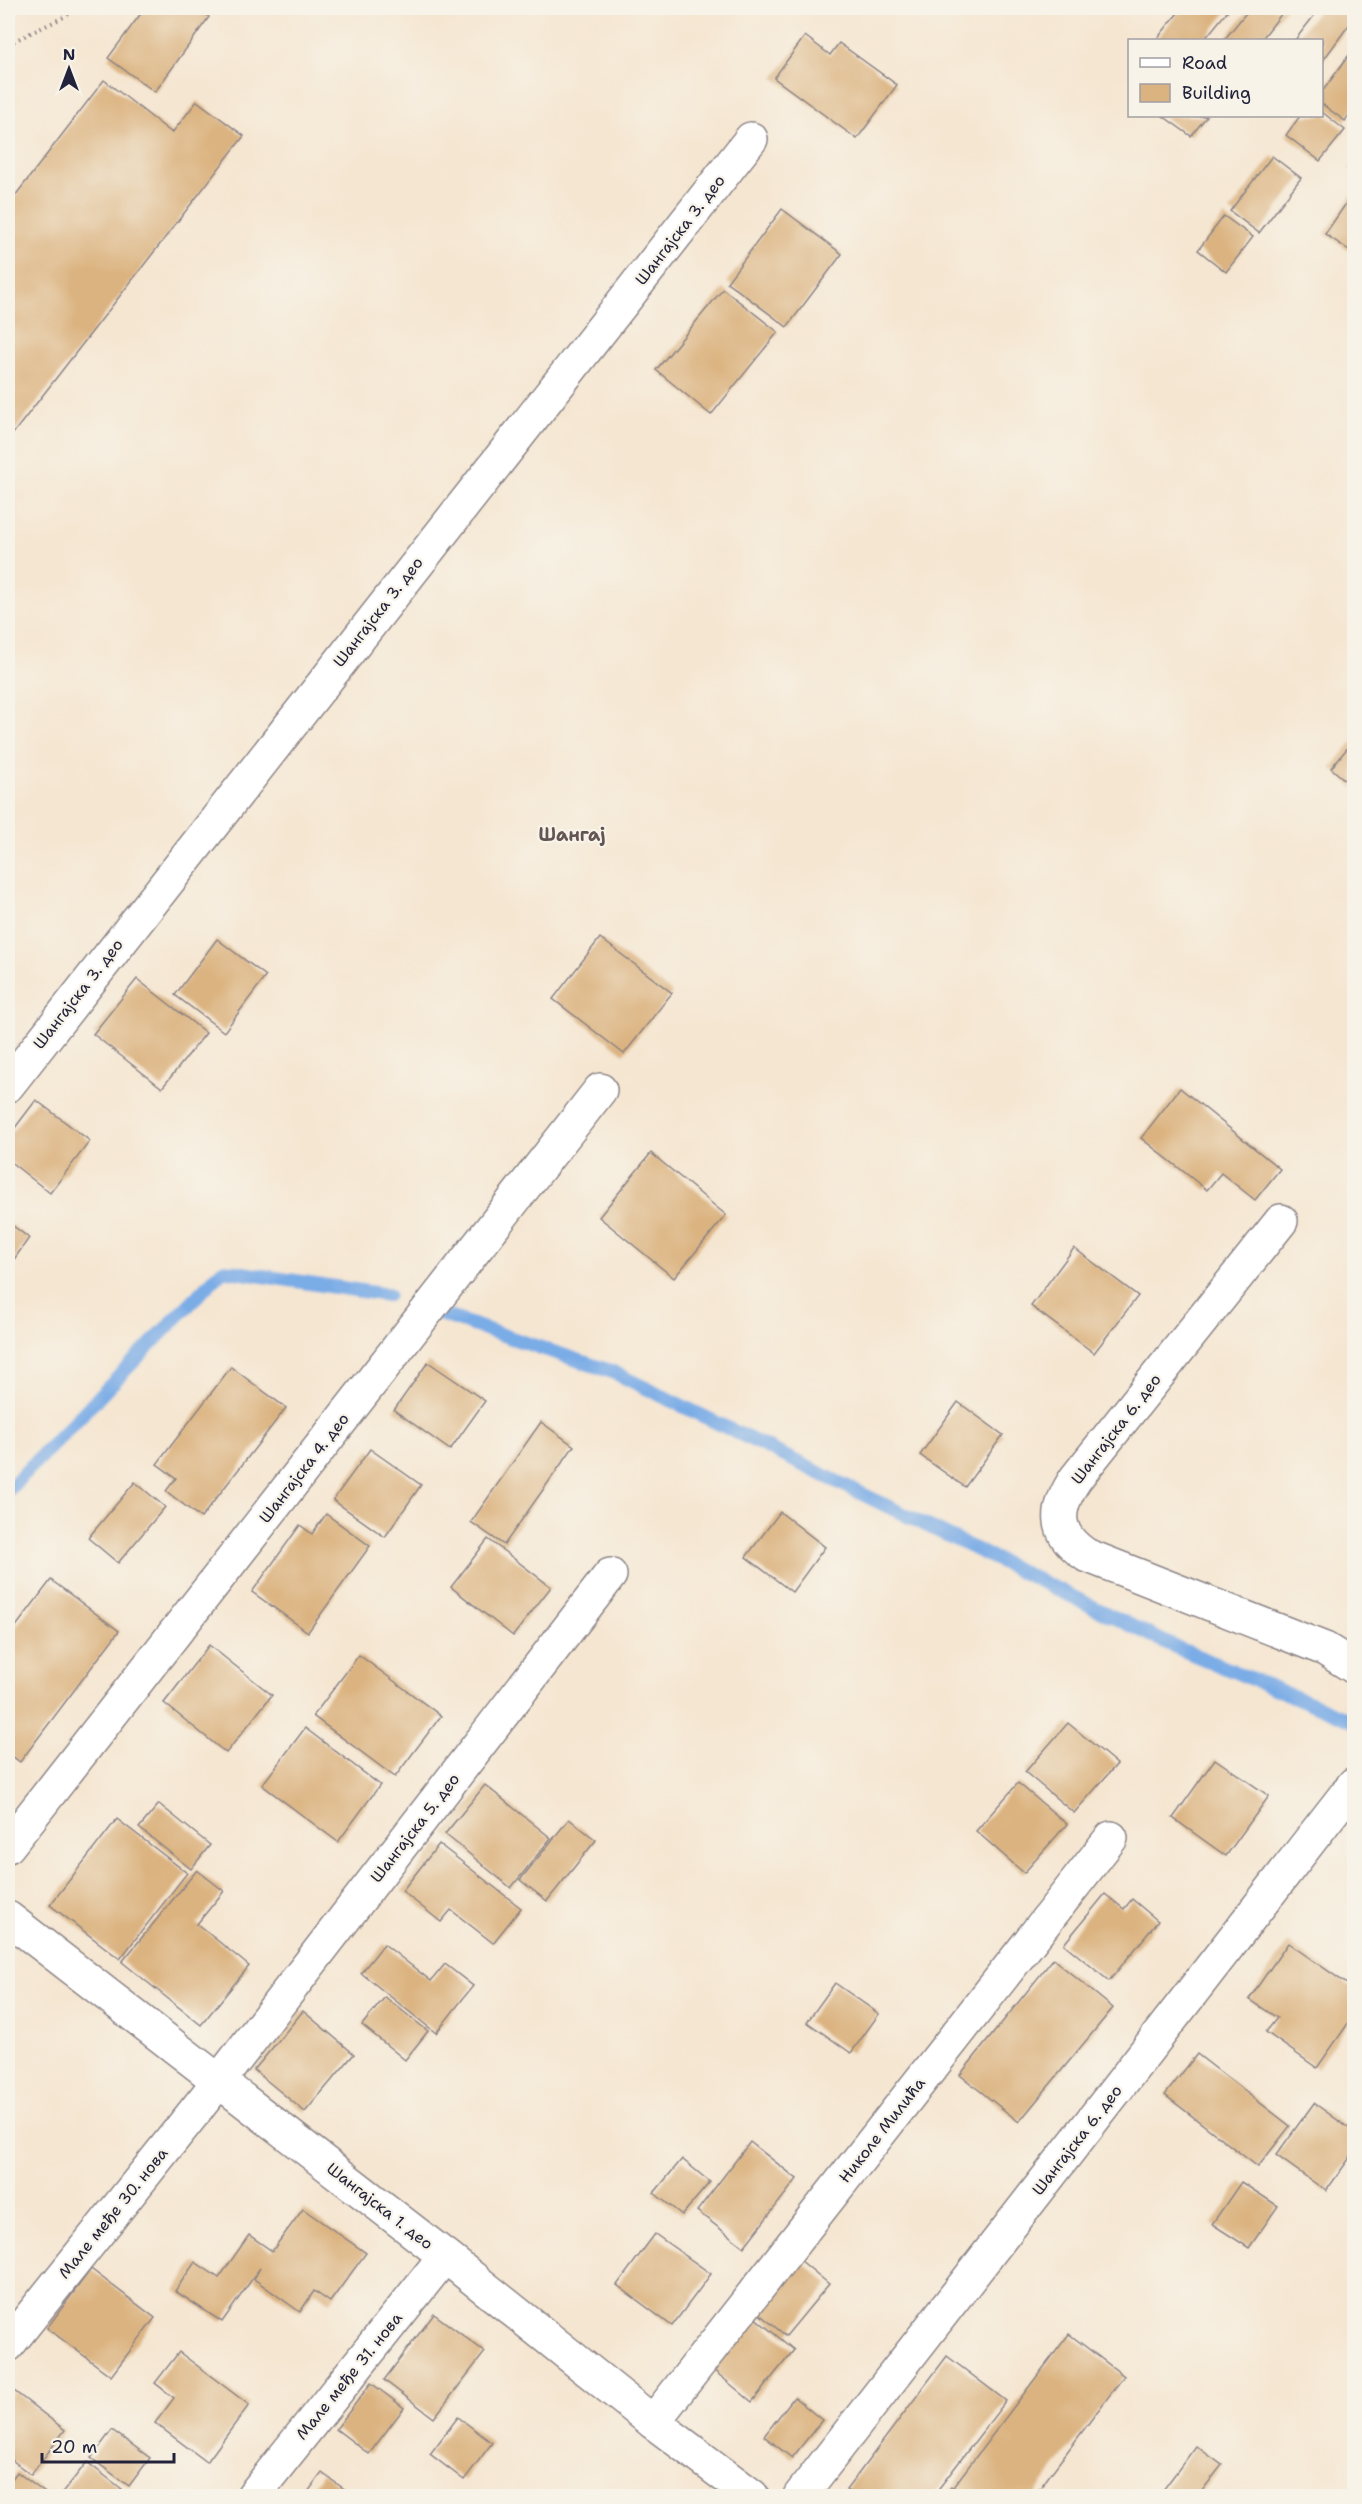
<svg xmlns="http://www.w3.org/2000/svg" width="1362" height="2504" font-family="'Shantell Sans',sans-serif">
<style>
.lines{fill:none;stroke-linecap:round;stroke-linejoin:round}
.stream{stroke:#7aace6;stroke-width:14}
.building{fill:#dbb380}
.street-casing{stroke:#8c8486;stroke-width:36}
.path{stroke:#8c8486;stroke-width:4;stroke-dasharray:1.5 4.5;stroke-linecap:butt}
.street{stroke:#fff;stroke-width:33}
.labels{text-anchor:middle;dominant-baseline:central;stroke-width:4.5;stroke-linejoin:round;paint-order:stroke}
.street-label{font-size:16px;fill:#22223b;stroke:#f7f3e8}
.neighbourhood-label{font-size:18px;font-weight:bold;fill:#635553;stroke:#f7f3e8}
</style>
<rect width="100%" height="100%" fill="#f7f3e8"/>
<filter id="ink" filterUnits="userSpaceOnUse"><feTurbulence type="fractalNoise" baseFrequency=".0167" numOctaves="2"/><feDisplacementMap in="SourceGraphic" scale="12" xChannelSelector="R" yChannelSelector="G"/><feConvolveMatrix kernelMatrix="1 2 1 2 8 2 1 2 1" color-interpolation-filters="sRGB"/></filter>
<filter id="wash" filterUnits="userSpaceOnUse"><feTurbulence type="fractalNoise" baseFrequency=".008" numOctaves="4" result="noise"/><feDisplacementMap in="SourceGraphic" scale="24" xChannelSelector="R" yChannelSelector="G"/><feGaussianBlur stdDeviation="1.35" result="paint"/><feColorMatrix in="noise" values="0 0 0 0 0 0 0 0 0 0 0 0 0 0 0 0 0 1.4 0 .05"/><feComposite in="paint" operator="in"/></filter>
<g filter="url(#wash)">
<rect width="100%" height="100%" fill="#f5e6d1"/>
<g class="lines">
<g class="stream">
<path d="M440,1314L613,1372L1173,1646L1353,1721"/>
<path d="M8,1490L223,1270L388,1295"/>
</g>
</g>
<g id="blocks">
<g class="building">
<path d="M145,8H196L209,17L155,92L108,58Z"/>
<path d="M1182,8H1230L1204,40H1156Z"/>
<path d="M1250,8H1286L1261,40H1224Z"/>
<path d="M1320,8H1354V18L1322,62V40H1295Z"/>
<path d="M805,36L830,55L839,43L897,85L857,139L774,78Z"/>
<path d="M1354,48V108L1345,121L1322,104V92Z"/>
<path d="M104,80L172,133L197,101L244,136L8,440V205Z"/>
<path d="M1322,112L1345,130L1320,161L1286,135L1300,116H1322Z"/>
<path d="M1163,116H1207L1191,136Z"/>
<path d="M1272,156L1301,178L1259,233L1230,211Z"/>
<path d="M1354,160V173L1349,169Z"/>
<path d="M1354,192V243L1349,250L1325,234Z"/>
<path d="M782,209L842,254L787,327L727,282Z"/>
<path d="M1224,216L1253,237L1226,272L1198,250Z"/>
<path d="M723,289L778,332L711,415L656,370Z"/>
<path d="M1354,740V788L1331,768Z"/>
<path d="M600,938L672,993L624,1054L553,999Z"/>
<path d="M217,939L266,976L224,1032L175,995Z"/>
<path d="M137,979L206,1033L162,1088L93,1034Z"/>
<path d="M1180,1088L1280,1169L1255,1200L1221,1173L1207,1190L1141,1138Z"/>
<path d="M36,1100L90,1141L50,1193L8,1160V1137Z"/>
<path d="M651,1153L726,1215L674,1278L599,1217Z"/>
<path d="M8,1222L29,1238L8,1268Z"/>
<path d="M1074,1248L1138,1296L1094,1353L1031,1306Z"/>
<path d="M428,1362L485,1401L450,1450L394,1410Z"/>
<path d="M231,1367L286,1408L201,1518L166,1491L176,1478L157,1464Z"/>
<path d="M958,1402L1003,1435L965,1487L920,1455Z"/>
<path d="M541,1422L574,1446L504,1545L471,1522Z"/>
<path d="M370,1449L421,1485L385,1537L333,1500Z"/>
<path d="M135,1482L165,1507L118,1563L88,1538Z"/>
<path d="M780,1512L825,1547L792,1592L746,1557Z"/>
<path d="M326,1514L370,1546L308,1632L252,1592L300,1525L312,1534Z"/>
<path d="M488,1539L551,1587L513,1636L451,1587Z"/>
<path d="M51,1580L119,1631L20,1762L8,1753V1637Z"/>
<path d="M209,1645L272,1695L226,1753L164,1703Z"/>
<path d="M359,1655L441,1716L395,1777L313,1716Z"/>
<path d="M1068,1723L1117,1764L1074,1813L1025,1772Z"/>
<path d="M305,1728L380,1785L338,1842L262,1785Z"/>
<path d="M1215,1759L1269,1796L1226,1856L1173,1818Z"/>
<path d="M1018,1783L1067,1824L1024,1873L976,1831Z"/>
<path d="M485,1785L551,1838L511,1888L445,1834Z"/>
<path d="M159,1804L210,1845L191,1869L139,1828Z"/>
<path d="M117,1819L187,1873L120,1959L50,1905Z"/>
<path d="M569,1819L596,1840L547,1901L520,1880Z"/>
<path d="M439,1844L521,1908L493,1943L451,1910L441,1922L402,1891Z"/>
<path d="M197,1870L224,1891L197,1924L249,1966L201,2025L122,1962Z"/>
<path d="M1105,1894L1124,1909L1132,1899L1158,1921L1109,1981L1064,1944Z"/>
<path d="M1288,1943L1354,1989V2015L1317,2068L1266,2032L1277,2018L1249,1999Z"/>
<path d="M384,1944L431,1981L445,1964L473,1986L436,2033L361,1973Z"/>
<path d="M1053,1959L1113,2008L1019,2122L960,2075Z"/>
<path d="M835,1983L879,2014L851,2053L807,2022Z"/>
<path d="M385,1997L428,2031L405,2060L362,2025Z"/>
<path d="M303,2011L354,2054L305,2112L254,2070Z"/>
<path d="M1197,2054L1290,2126L1258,2167L1165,2095Z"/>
<path d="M1314,2103L1354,2132V2152L1326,2191L1276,2155Z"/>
<path d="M750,2142L797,2179L744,2247L697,2211Z"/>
<path d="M682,2159L710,2182L682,2215L654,2193Z"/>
<path d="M1241,2182L1278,2206L1249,2248L1212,2224Z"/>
<path d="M303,2209L366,2253L330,2302L314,2291L300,2312L254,2279L260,2268L222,2322L175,2291L195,2262L219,2278L249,2235L272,2251Z"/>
<path d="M655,2234L711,2274L672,2326L617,2285Z"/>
<path d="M800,2260L829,2284L786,2336L757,2312Z"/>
<path d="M91,2269L155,2318L111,2376L47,2328Z"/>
<path d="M434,2314L485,2352L434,2418L384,2380Z"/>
<path d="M754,2317L794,2350L752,2402L712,2369Z"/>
<path d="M1069,2334L1124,2376L1034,2496H966L953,2487Z"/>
<path d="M179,2352L249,2405L207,2462L155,2423L174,2398L155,2383Z"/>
<path d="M947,2356L1006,2401L933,2496H855L846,2490Z"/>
<path d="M371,2383L404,2408L369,2454L336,2429Z"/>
<path d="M14,2391L65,2430L31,2475L8,2457V2399Z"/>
<path d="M794,2397L822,2420L792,2458L764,2436Z"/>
<path d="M458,2417L492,2443L464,2480L430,2454Z"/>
<path d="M112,2430L150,2458L129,2486L91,2458Z"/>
<path d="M1196,2446L1222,2465L1198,2496H1172L1163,2490Z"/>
<path d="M87,2462L122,2489L116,2496H60Z"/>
<path d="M17,2472L49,2496H8V2484Z"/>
<path d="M322,2473L354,2496H305Z"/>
<path d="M951,2487L963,2496H944Z"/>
</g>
</g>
</g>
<g filter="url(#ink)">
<use href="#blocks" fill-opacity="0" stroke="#8c8486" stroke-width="1.5"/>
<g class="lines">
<defs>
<g id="street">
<path d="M8,1085L751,139"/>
<path d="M1281,1221L1076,1478C1055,1509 1053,1533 1086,1555L1325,1649L1354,1667"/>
<path d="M8,1846L600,1090"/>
<path d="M8,1918L445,2256L653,2422L752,2496"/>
<path d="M8,2345L219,2081L610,1575"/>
<path d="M653,2422L1111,1838"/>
<path d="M253,2496L445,2256"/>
<path d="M800,2496L1354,1784"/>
</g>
</defs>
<use href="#street" class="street-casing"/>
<path class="path" d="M8,44L66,16L75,8"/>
<use href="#street" class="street"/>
</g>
</g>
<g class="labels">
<g class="street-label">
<text transform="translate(680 230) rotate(-52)">Шангајска 3. део</text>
<text transform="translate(378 612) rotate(-52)">Шангајска 3. део</text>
<text transform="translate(78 994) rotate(-52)">Шангајска 3. део</text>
<text transform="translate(1116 1429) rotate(-52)">Шангајска 6. део</text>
<text transform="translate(304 1468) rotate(-52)">Шангајска 4. део</text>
<text transform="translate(415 1828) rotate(-52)">Шангајска 5. део</text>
<text transform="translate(882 2130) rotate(-52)">Николе Милића</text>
<text transform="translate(1077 2140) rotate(-52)">Шангајска 6. део</text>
<text transform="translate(380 2206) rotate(38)">Шангајска 1. део</text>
<text transform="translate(113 2213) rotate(-51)">Мале међе 30. нова</text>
<text transform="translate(349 2376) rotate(-51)">Мале међе 31. нова</text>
</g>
<g class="neighbourhood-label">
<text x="572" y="835">Шангај</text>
</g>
</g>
<rect width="1362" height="2504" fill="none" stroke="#f7f3e8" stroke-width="30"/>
<rect x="1128" y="39" width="195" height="78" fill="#f7f3e8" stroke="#a29fa3" stroke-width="1.5"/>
<rect x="1140" y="58" width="30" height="9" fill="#ffffff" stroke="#a29fa3" stroke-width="1.5"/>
<text x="1182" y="69" font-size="18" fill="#22223b">Road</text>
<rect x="1140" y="84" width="30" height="18" fill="#dbb380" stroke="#a29fa3" stroke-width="1.5"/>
<text x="1182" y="99" font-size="18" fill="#22223b">Building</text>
<g transform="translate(69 69)" stroke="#f7f3e8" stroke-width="4.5" paint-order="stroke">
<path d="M0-4.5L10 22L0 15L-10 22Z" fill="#22223b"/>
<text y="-9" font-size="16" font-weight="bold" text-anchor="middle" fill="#22223b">N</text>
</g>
<path d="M42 2453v9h132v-9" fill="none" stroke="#22223b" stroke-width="3"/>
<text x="51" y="2453" font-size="18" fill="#22223b" stroke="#f7f3e8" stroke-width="4.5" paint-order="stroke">20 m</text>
</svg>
